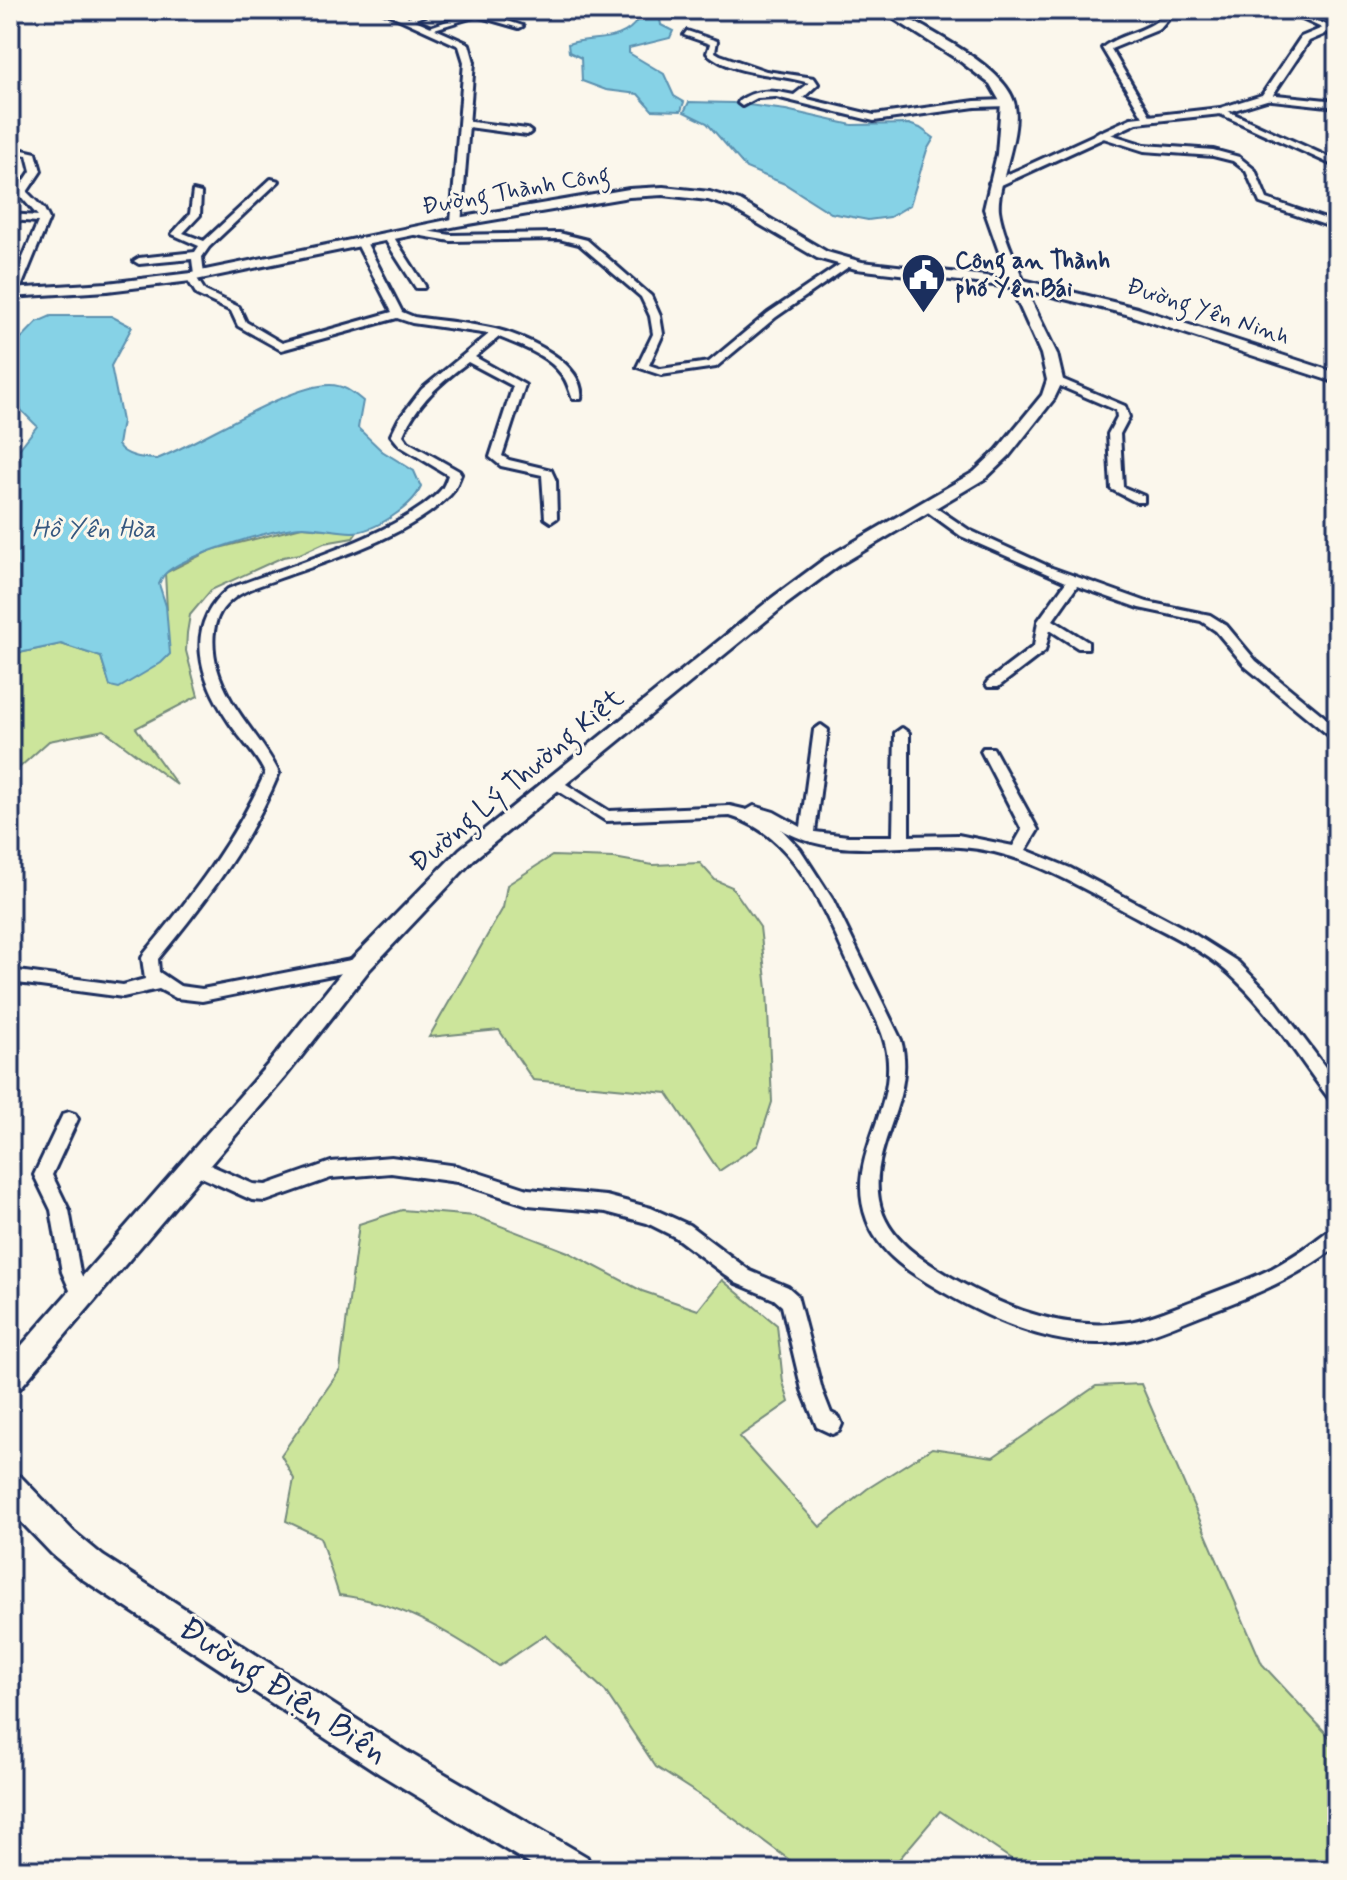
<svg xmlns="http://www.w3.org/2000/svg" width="1347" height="1880" font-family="Mynerve,sans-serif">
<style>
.green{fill:#cce59b;stroke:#748a7c;stroke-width:2}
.water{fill:#86d2e6;stroke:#5b91b0;stroke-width:2}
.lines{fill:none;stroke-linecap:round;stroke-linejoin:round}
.minor-casing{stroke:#1b2f5e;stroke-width:6}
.tertiary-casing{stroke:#1b2f5e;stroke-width:6}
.secondary-casing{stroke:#1b2f5e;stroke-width:6}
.primary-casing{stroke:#1b2f5e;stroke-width:6}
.minor{fill:#fbf7ec;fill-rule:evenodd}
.tertiary{fill:#fbf7ec;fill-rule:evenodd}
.secondary{fill:#fbf7ec;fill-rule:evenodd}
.primary{fill:#fbf7ec;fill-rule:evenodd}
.labels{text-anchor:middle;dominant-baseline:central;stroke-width:6;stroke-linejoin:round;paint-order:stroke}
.far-street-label{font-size:24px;fill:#1b2f5e;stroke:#fbf7ec}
.far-poi-label{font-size:24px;font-weight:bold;fill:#1b2f5e;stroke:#fbf7ec;text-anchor:start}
.far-water-label{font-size:26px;font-style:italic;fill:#365880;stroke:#fbf7ec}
.street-label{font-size:28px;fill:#1b2f5e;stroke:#fbf7ec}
.near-street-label{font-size:34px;fill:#1b2f5e;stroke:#fbf7ec}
</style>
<rect width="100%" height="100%" fill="#fbf7ec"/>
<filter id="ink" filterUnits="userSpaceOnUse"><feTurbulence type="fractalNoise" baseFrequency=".0125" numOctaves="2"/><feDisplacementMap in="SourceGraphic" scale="16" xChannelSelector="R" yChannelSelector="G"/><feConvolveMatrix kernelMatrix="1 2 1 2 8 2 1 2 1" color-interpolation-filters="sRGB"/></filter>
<g filter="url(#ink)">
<g class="green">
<path d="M302,527L357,532L353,538L324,543L300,554L283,557L211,590L190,615L187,633L186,651L198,696L136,728L177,785L104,730L49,741L10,776V655L61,644L101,657L110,686L165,605L167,610L165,573L211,550Z"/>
<path d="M552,856L614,858L653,865L700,863L715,880L732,887L760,927L767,989L772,1102L758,1145L719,1171L667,1093L533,1080L499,1030L429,1037L503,908L507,885Z"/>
<path d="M402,1210L475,1216L568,1252L642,1291L698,1310L722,1280L777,1325L783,1382L789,1402L739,1437L820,1527L867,1489L932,1448L993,1457L1096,1386L1141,1384L1262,1664L1337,1745V1870H1019L1020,1865L940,1811L890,1870H803L718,1807L656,1767L605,1691L545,1635L499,1666C449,1632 400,1602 339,1595L320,1537L286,1521L294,1479L281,1455L340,1370L359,1224Z"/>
</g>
<g class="water">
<path d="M634,10H678L660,19L661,25L673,31L670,38L629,48V53L664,74L674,96L684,102L681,111L652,110L638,94L606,90L582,81L581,58L569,52L568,44C592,35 622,45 638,19Z"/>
<path d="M689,102L733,103L786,110L852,125L909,124L920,128L934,138L927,150L910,205L890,217L868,220L831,213L785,184L746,168L707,123L684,112Z"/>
<path d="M51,316H111L132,327L111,366L122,421L118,445C125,457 144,458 157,459C201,442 288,385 330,385C344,385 353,393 363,401L358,428L382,451L414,471L421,487C412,507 374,532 352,532C336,532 320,527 303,527C278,527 182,556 165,574C162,576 161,581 159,584L166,606L170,654L161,663L119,688L110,686L101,657L61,644L10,655V461L37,426L10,399V350L37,322Z"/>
</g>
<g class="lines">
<defs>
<g id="minor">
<path d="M426,10H438L411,21L404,19Z"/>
<path d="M1168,10H1176L1160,29L1111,49L1151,117L1147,120L1143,117L1102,48C1123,31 1150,34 1168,10Z"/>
<path d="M1283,10H1294L1331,27L1324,29Z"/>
<path d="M477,11L523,26L519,28L477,16L431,30L427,28Z"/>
<path d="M687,31L717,41L715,52L720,55L766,71L814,78L818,84L803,98L874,115L975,101L1008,100L1012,103L1008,106L975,107L874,121L776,97L757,98L742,106L738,103L739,101C756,88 775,91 794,95L809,83C779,73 733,76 707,53L710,44L684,35Z"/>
<path d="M1266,94L1337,101V107L1263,99V95Z"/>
<path d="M1221,108L1337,161V167L1218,113L1217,111Z"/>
<path d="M464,121L527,129L531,132L527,135L461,126L460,124Z"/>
<path d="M1100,131L1145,145L1213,150L1239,157L1255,170L1267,199L1337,223V229L1260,203L1246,171L1233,161L1213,156L1144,151L1097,136L1095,134Z"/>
<path d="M10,147L36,153L41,171L27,192L44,209L49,219L19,292L14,295L10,294V289L38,222L10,220V214L38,216L17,192L31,171L27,155L10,153Z"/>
<path d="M271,179L279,181L209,247L202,257L204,275L196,277L205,291L239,307L246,322L282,343L392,312L357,244L362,241L367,244L402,312L414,317C441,321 469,323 495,329C525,336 586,363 581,399H573C569,391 568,382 562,375C548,355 521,346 499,337L475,357L525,385L502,456L509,460L551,470L556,481L557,518L551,522L545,518L542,475L501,466L490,457L513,386L468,362C440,383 417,403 403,435L408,442L459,471L461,474C458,481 455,490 450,495C409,536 334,559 280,578C262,585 240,590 226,605C210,621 212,648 217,668C229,710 261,736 279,773C250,843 206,901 158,959L159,972L180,986L202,989L361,958L367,960L369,964L367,968L202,1001L176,998L159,989L123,997L10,982V970L123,985L145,979L142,958L144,954C191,897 235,841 265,773C256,754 241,740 229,722C200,679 183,626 228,589C285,567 400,534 440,491C444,487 446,481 448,475L400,446L391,435L399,419L422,389L489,334L412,323L397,318L281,350L238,326L231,311L197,295L186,277L194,275L192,259L139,264L134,261L139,258L195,252L199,246L172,234L190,214L193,191L201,193L200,215L183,233L204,241Z"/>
<path d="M413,229L451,235L559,233L587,240L651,296L660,316L663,334L649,365L661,369L709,362L768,313L845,261L854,263L776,317L716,367L661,375L637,367L653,334L650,316L641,297L579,244L559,239L451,241L410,234L408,232Z"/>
<path d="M385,236H393L425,286L424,288H416L384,238Z"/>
<path d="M1051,378H1059L1125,406L1129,417L1120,434L1123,487L1144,496V502H1136L1111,489L1108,434L1117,417L1116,410L1051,382Z"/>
<path d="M929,503L969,530L1052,568L1147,602L1210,615L1226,625L1256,661L1337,727V740L1332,738L1246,667L1216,631L1201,621L1139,608L1077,586L1053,620L1088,642V648H1078L1050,630L1045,651L998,687H988L986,684L988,681L1034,646L1038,621L1066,582L961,536L925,510V504Z"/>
<path d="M821,725L828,730L815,832L848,836H893L895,733L902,728L909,733V836L958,835L1013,846L1022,830L981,751L983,748H993L1038,830L1026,850L1070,868L1189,931L1238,962L1274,999L1337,1083V1103L1331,1101C1300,1061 1274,1016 1237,981C1210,953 1174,937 1140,919C1083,889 1026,851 960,847C901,842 834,861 781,829L800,849L833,900L901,1040C917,1099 869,1144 879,1200C886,1240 924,1261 956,1280C1009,1310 1067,1332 1129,1322C1153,1318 1175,1307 1198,1299C1222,1289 1247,1281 1271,1269C1285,1261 1299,1253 1312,1243C1320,1238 1327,1230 1337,1227V1246C1298,1277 1254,1295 1209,1312C1184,1321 1160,1333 1135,1339C1069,1354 1001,1325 945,1293C914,1275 880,1256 867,1220C845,1161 891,1119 888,1062C887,1034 870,1008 858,984C829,924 801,836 730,816L606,821L546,783L553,778L558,779L609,811L730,806L747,810L754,806L774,812L801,827L814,730Z"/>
<path d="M69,1112L75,1114L78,1119L52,1175L69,1210L80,1272L93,1298L90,1304L83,1307L76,1304L62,1272L51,1210L34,1175L63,1114Z"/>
<path d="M391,1157L457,1166L528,1189L606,1196L651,1208L689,1225L750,1271L788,1287L797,1295L822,1390L831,1413L839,1417L842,1424L839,1431L832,1434L817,1427L802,1390L782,1306L774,1299L736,1283L675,1237L647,1223L606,1212L528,1205L457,1182L391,1173L331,1178L266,1201L252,1200L188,1171L185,1166L188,1161L194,1158L253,1184L266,1185L331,1162Z"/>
</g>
<g id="tertiary">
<path d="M380,10H393L469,44L474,62L461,225L451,222L464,62L459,46Z"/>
<path d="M1337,22V29L1309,41L1270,99L1221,114L1137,123L999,186L989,183L1131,118L1220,108L1262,95L1301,37Z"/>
</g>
<path id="secondary" d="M663,187L710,192L740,201L827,252L862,262L1021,280L1057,354L1063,380L1054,399L1009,456L986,478L838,566L784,606L474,859L369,970L285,1077L20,1388L10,1392V1359L269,1063L353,958L460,849L772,598L826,558L974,472L997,450L1042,395L1047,380L1041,354L1011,287L856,269L817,258L730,207L708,200L663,195L629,197L457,226L191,281L107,291L10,297V289L107,283L191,273L457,218L629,189Z"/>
<g id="primary">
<path d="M880,10H894C926,30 1003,65 1014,102C1023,131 996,186 999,210C1002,233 1015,258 1023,280L1137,308L1337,373V383L1126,314L1011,286L984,209L997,154L1001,103L990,84L960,61Z"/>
<path d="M10,1473L21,1477L74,1532L103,1556L404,1750L587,1857L592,1870H540L380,1774L81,1578L52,1554L10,1510Z"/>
</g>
</defs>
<use href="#minor" class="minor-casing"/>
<use href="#tertiary" class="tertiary-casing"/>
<use href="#secondary" class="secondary-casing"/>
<use href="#primary" class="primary-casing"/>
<use href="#minor" class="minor"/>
<use href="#tertiary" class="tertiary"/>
<use href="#secondary" class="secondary"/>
<use href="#primary" class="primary"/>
</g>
</g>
<defs>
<symbol id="civic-pin" viewBox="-11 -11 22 30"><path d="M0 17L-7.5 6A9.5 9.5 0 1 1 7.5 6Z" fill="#1b2f5e" stroke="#fbf7ec"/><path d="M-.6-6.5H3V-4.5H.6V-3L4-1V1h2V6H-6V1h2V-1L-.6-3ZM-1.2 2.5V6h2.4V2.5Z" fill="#fff"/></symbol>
</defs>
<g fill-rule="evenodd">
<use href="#civic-pin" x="898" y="250" width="51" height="69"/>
</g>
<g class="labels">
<g class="far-street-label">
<text transform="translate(516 191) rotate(-10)">Đường Thành Công</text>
<text transform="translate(1208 312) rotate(18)">Đường Yên Ninh</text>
</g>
<g class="far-poi-label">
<text x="955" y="261">Công an Thành<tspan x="955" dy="28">phố Yên Bái</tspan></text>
</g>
<g class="far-water-label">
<text x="94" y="530">Hồ Yên Hòa</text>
</g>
<g class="street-label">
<text transform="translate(517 781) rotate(-40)">Đường Lý Thường Kiệt</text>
</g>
<g class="near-street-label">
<text transform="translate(283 1691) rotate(33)">Đường Điện Biên</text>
</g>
</g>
<rect width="1347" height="1880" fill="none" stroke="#fbf7ec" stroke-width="40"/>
<rect x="20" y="20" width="1307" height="1840" fill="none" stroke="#1b2f5e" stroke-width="3" filter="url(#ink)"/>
</svg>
